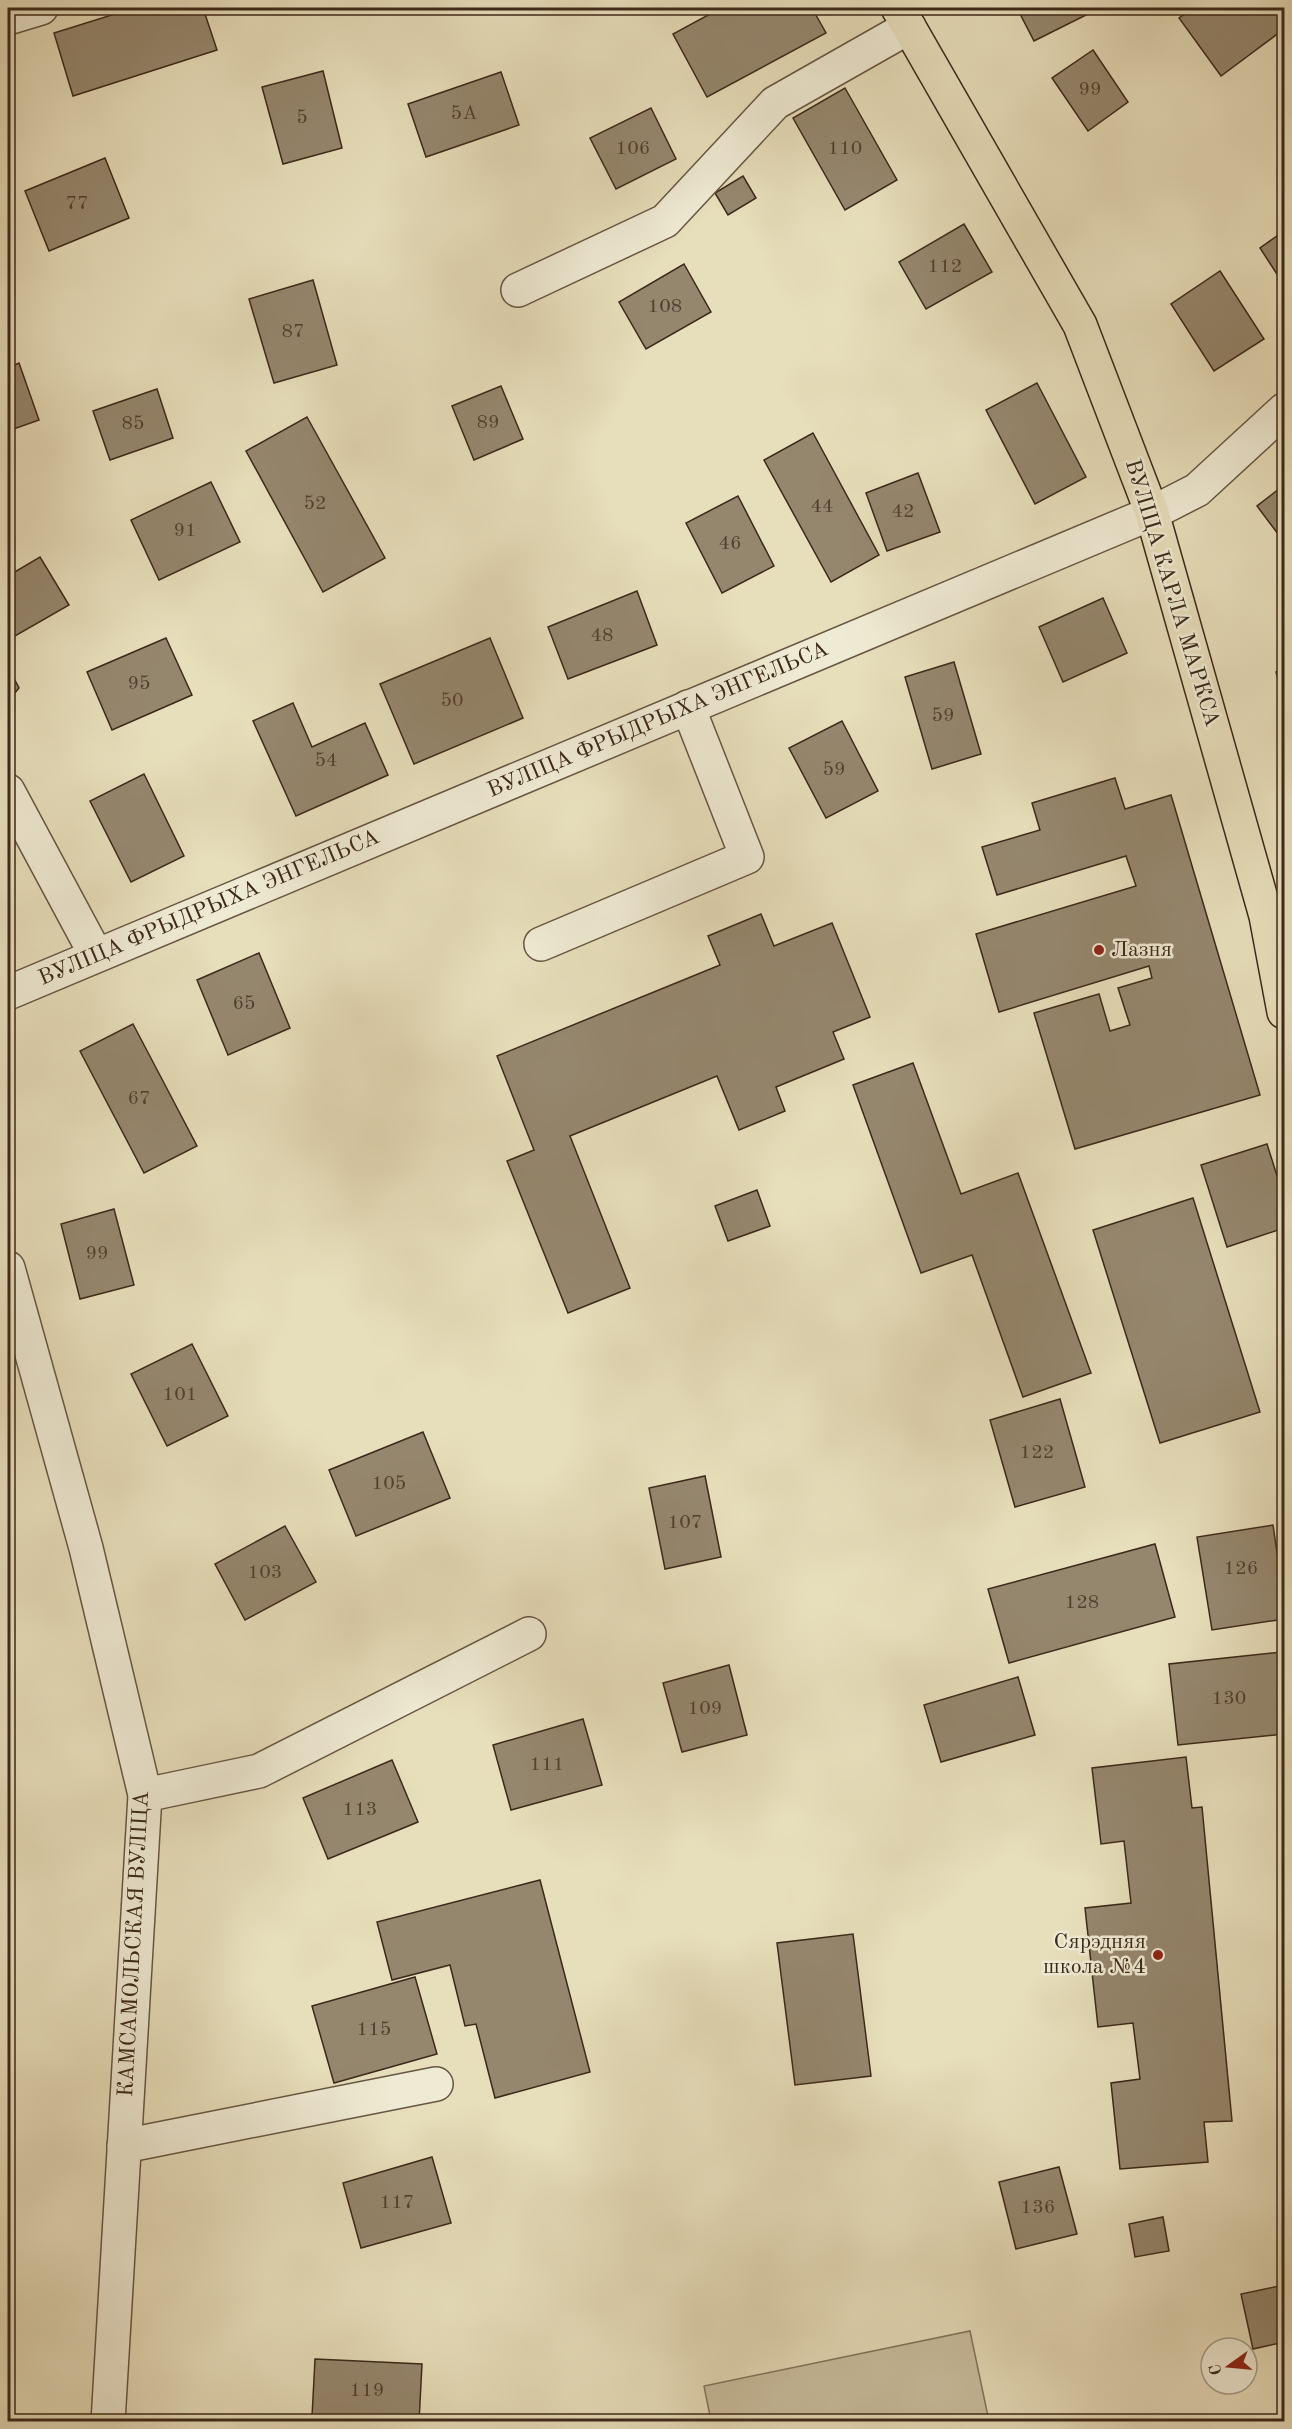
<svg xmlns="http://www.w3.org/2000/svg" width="1292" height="2429" font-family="'Old Standard TT',serif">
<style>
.green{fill:#cabfa0;stroke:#83745d;stroke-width:1.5}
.building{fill:#95876e;stroke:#3c291a;stroke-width:1.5}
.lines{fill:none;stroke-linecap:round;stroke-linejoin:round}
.minor-casing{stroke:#675642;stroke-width:36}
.major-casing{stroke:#3c291a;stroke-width:36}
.minor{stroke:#efead3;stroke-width:33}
.major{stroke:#e7debb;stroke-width:33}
.poi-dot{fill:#8f2418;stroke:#efead3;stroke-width:2}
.labels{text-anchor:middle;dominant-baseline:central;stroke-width:5;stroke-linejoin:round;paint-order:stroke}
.number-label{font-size:20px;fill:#52402f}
.street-label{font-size:22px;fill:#3c291a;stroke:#efead3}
.poi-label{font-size:22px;fill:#3c291a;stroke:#efead3;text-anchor:start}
</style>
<rect width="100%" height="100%" fill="#e7debb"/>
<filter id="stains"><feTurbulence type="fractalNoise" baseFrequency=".00333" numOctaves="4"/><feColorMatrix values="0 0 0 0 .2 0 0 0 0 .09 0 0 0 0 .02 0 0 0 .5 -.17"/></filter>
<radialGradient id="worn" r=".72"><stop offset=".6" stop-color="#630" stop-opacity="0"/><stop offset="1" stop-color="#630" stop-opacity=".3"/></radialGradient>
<path class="green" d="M970,2331L989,2421H711L704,2386Z"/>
<g class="building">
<path d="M134,8H203L217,50L73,96L54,33Z"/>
<path d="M721,8H812L826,33L707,97L673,34Z"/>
<path d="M1017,8H1100L1034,41Z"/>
<path d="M1193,8H1284V29L1221,76L1179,18Z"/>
<path d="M1093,50L1128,102L1088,131L1052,78Z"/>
<path d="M323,71L342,148L283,164L262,87Z"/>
<path d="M501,72L519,125L426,157L408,104Z"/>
<path d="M845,88L897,180L845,210L793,118Z"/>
<path d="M651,108L676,159L616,189L590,138Z"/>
<path d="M105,158L129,218L49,251L25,191Z"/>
<path d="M743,176L756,198L728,215L715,193Z"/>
<path d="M964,224L992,272L926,309L899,262Z"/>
<path d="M1284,231V285L1260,248Z"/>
<path d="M684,264L711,312L646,349L619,302Z"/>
<path d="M1220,271L1264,339L1214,371L1171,304Z"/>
<path d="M313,280L337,365L274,383L249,299Z"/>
<path d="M19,363L39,420L8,431V368Z"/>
<path d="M1037,383L1086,477L1035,504L986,410Z"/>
<path d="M501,386L523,439L474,460L452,406Z"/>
<path d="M157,389L173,438L110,460L93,411Z"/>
<path d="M307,417L385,558L323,592L246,451Z"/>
<path d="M813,433L879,555L831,582L764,460Z"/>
<path d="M918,473L940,532L887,551L866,493Z"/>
<path d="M211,482L240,542L159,580L131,520Z"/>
<path d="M1284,485V542L1257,506Z"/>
<path d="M738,496L774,566L722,593L686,523Z"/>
<path d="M40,557L69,605L8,640V576Z"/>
<path d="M637,591L657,645L568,679L548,627Z"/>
<path d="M1103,598L1127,653L1063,682L1039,627Z"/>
<path d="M166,638L192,695L112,730L87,672Z"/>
<path d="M490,638L523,718L414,764L380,684Z"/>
<path d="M954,662L981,754L932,769L905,677Z"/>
<path d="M8,667L19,688L14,694L8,681Z"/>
<path d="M1284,669V701L1276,672Z"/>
<path d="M293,703L312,747L365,723L388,775L296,816L253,721Z"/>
<path d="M842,721L878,791L826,818L789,748Z"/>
<path d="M144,774L184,856L131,882L90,801Z"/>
<path d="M1115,778L1125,809L1171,795L1260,1095L1075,1149L1034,1013L1099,994L1110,1031L1130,1025L1118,988L1152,978L1149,966L999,1012L976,934L1136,886L1126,856L997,895L982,847L1040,830L1032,803Z"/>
<path d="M761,914L774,946L832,923L870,1017L833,1032L844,1059L776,1087L785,1111L739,1130L717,1076L570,1136L630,1288L568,1313L507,1161L534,1150L497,1056L720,965L708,936Z"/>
<path d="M259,953L290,1028L228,1055L197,980Z"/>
<path d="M133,1024L197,1146L144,1173L80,1051Z"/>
<path d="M913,1063L961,1194L1018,1173L1091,1373L1023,1397L972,1255L921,1273L853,1085Z"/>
<path d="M1267,1144L1284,1198V1228L1227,1247L1201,1165Z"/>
<path d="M757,1190L770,1226L728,1241L715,1206Z"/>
<path d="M1193,1198L1260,1412L1160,1443L1093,1230Z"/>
<path d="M114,1209L134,1285L80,1299L61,1224Z"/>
<path d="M192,1344L228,1416L167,1446L131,1374Z"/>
<path d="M1060,1399L1085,1487L1015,1507L990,1420Z"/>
<path d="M423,1432L450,1498L356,1536L329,1470Z"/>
<path d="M705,1476L721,1557L665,1569L649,1488Z"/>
<path d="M1273,1525L1284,1601V1619L1212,1630L1197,1537Z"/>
<path d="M285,1526L316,1582L245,1620L215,1564Z"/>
<path d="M1155,1544L1175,1617L1009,1663L988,1589Z"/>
<path d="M1282,1652L1284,1734L1178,1745L1169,1664Z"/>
<path d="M729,1665L747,1735L682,1752L663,1683Z"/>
<path d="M1018,1677L1035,1735L941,1762L924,1705Z"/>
<path d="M583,1719L602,1785L511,1810L493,1745Z"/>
<path d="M1186,1757L1192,1808L1202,1807L1232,2121L1204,2122L1208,2162L1120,2169L1111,2083L1140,2079L1133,2023L1098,2027L1085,1908L1131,1903L1124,1841L1101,1844L1092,1768Z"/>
<path d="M392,1760L418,1822L328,1859L303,1798Z"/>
<path d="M540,1880L590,2072L495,2098L476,2024L465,2026L450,1965L392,1980L377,1922Z"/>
<path d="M853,1934L871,2076L795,2085L777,1943Z"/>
<path d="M415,1977L437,2054L334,2083L312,2006Z"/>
<path d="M432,2157L451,2223L361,2248L343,2183Z"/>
<path d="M1059,2167L1077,2234L1016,2249L999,2182Z"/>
<path d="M1163,2217L1169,2251L1135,2257L1129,2224Z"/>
<path d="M1284,2285V2342L1253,2349L1241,2294Z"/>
<path d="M315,2359L422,2364L419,2422L312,2417Z"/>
</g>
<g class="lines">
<defs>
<g id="minor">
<path d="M8,18L41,8"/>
<path d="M518,290L665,221L775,103L909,27"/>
<path d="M8,791L96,955"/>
<path d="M541,944L747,857L688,707"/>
<path d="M8,993L1152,513L1197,490L1284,410"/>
<path d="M8,1268L86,1548L145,1795L108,2422"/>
<path d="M145,1795L259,1771L529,1634"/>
<path d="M124,2146L436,2084"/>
</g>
<path id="major" d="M898,8L1080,325L1152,513L1266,916L1284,1012"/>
</defs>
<use href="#minor" class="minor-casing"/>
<use href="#major" class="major-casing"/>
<use href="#minor" class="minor"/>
<use href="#major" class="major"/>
</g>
<g class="poi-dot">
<circle cx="1099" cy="950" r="6"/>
<circle cx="1158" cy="1955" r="6"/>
</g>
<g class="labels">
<g class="number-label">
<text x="1090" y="90">99</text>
<text x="464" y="114">5А</text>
<text x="302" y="118">5</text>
<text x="633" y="149">106</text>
<text x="845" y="149">110</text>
<text x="77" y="204">77</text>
<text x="945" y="267">112</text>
<text x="665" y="307">108</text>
<text x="293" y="332">87</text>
<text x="488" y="423">89</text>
<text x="133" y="424">85</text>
<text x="315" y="504">52</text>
<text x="822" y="507">44</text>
<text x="903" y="512">42</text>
<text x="185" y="531">91</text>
<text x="730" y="544">46</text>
<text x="602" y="636">48</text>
<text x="139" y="684">95</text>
<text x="452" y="701">50</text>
<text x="943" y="716">59</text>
<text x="326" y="761">54</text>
<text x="834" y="770">59</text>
<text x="244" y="1004">65</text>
<text x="139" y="1099">67</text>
<text x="97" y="1254">99</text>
<text x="180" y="1395">101</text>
<text x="1037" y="1453">122</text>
<text x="389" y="1484">105</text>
<text x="685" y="1523">107</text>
<text x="1241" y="1569">126</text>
<text x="265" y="1573">103</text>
<text x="1082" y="1603">128</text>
<text x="1229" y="1699">130</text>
<text x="705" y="1709">109</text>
<text x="547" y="1765">111</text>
<text x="360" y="1810">113</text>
<text x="374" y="2030">115</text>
<text x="397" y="2203">117</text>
<text x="1038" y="2208">136</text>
<text x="367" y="2391">119</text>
</g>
<g class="street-label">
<text transform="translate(1172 593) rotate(73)">ВУЛІЦА КАРЛА МАРКСА</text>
<text transform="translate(658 720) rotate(-23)">ВУЛІЦА ФРЫДРЫХА ЭНГЕЛЬСА</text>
<text transform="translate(209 908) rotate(-23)">ВУЛІЦА ФРЫДРЫХА ЭНГЕЛЬСА</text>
<text transform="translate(134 1944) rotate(-87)">КАМСАМОЛЬСКАЯ ВУЛІЦА</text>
</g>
<g class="poi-label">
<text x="1111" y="950">Лазня</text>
<text x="1146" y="1942" text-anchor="end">Сярэдняя<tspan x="1146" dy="25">школа №4</tspan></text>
</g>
</g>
<rect width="1292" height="2429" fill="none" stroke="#e7debb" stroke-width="30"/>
<rect x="9" y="9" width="1274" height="2411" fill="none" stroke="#3c291a" stroke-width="3"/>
<rect x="15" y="15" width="1262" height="2399" fill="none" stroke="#3c291a" stroke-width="1.5"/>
<g transform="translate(1229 2366) rotate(255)"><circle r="28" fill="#efead3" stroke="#a79d89" stroke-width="1.5"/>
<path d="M0-4.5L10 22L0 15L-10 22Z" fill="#8f2418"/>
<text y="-9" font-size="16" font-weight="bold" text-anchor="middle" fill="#3c291a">С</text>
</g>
<rect width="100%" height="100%" filter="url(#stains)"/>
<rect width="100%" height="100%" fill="url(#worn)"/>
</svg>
